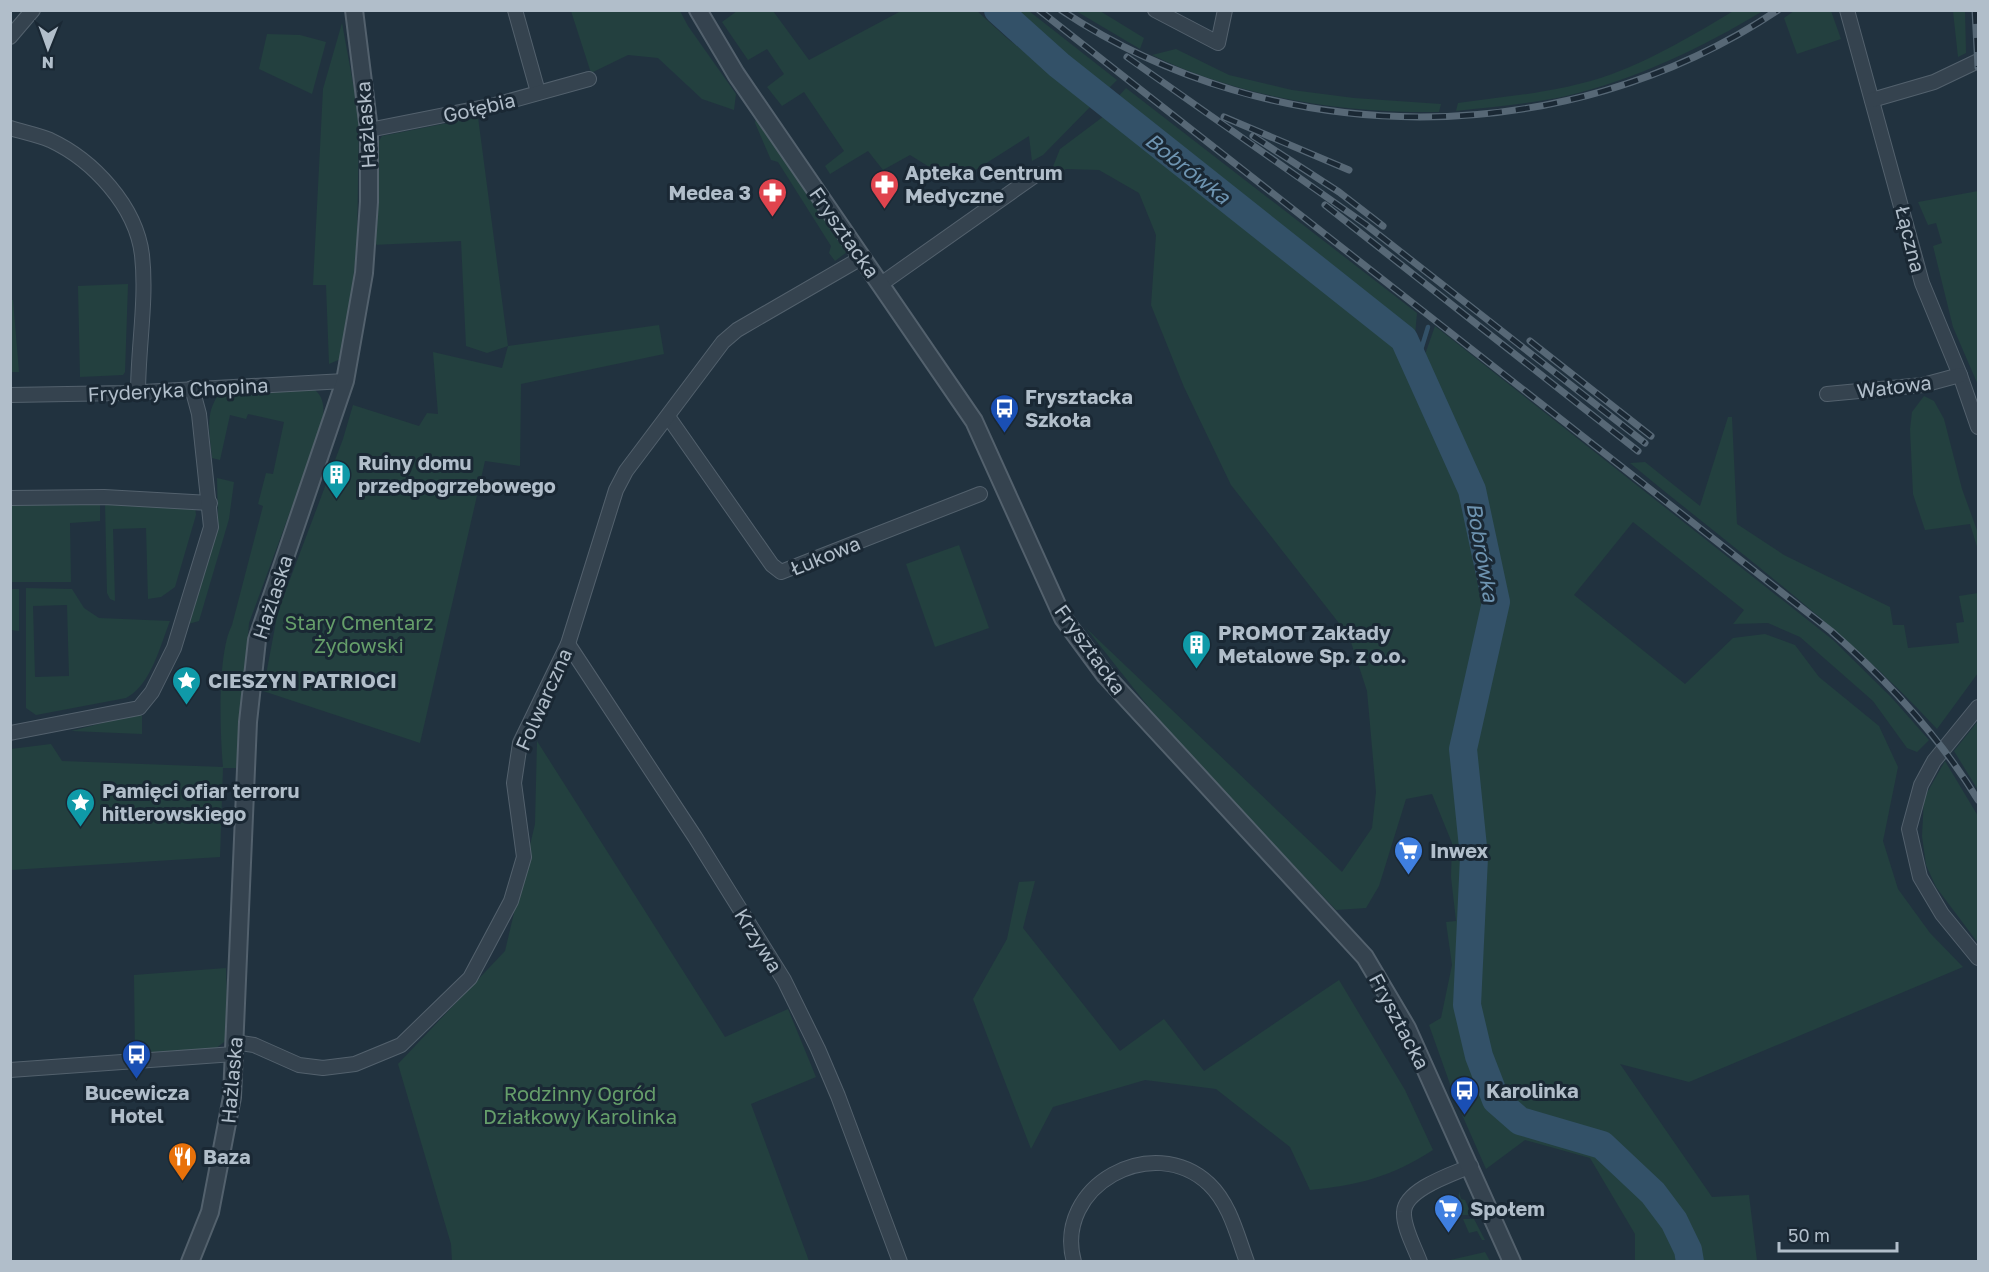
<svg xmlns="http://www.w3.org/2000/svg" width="1989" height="1272" font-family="'Golos Text',sans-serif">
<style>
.green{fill:#23403f;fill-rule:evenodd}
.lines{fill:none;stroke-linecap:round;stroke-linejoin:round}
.stream{stroke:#335168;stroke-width:4.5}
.river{stroke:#335168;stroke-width:28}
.minor-casing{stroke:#53616d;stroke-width:16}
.tertiary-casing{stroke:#53616d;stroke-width:20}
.minor{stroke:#35434f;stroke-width:14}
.tertiary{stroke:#35434f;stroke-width:16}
.rail-casing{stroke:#576876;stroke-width:7}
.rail{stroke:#1a2834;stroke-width:4.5;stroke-dasharray:14;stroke-linecap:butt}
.labels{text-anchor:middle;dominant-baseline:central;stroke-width:6;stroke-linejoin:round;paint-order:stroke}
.street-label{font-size:20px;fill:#b1beca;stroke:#1a2834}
.poi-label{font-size:20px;font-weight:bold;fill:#b1beca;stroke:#1a2834;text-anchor:start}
.park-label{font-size:20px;fill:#659e6a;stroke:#1a2834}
.water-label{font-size:21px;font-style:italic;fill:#6e94b1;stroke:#1a2834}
</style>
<rect width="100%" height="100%" fill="#21323f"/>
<g class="green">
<path d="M1735,10L1763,11C1701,48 1637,79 1566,96C1530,104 1493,107 1456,111L1458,103C1509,96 1563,92 1612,74C1655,58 1695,34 1735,10Z"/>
<path d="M571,11H680L688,26L736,94L734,110L702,99L658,58L628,55L591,73Z"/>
<path d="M737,11H773L809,60L901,11H977L1008,39L1092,105L1043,155L1032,161L1029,136L955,183L910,155L883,170L868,151L830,174L825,166L844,151L804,92L782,106L767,87L784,74L767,49L748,60L722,22Z"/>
<path d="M1004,11H1029L1117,80L1106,91L1061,60Z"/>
<path d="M1076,11H1100L1144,38L1140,49Z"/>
<path d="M1794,11H1831L1841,39L1797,54L1784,18Z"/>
<path d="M1953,11H1965L1966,53L1958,57Z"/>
<path d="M342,23L359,116L357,243L345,357L329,364L326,285H313L323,89Z"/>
<path d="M267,34L300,35L326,42L312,94L259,69Z"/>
<path d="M1176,49L1229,75L1292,90L1354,98L1441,104L1439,112C1342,113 1241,98 1152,55Z"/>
<path d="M1126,88L1417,313L1414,347L1397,319L1117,98Z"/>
<path d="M1108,113L1402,346L1443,439L1469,514L1486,581L1488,608L1455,746V789L1465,858L1455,1005L1468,1050L1494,1102L1520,1128L1604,1157L1652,1200L1683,1257V1261H1635V1234L1590,1158L1525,1140L1486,1169L1456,1101L1429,1025L1441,1018L1452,965L1446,922L1456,921L1451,877L1452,843L1432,794L1406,799L1379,886L1366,908L1336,910L1177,743L1086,628L1342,872L1372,828L1376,792L1367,691L1349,636L1231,485L1184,387L1151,305L1156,235L1139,193L1099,170L1066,169L1048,179L1060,149Z"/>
<path d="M478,117L508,346L659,325L664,354L521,384L520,466L485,461L420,743L263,691L278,611L343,439L353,405L419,426L427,413L438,414L433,352L502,368L508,346L487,353L466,346L461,241L372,245L377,144L382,136Z"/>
<path d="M756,117L847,252L835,261L829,253L831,246L778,162L771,160L755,123Z"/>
<path d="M1978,191V385L1953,327L1933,246L1942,243L1936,223L1928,225L1918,202Z"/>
<path d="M128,284L125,372L123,375L80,377L78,286Z"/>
<path d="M11,300H13L19,372H11Z"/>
<path d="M1435,326L1833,640L1891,697L1929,740L1917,752L1907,748L1873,701L1800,637L1768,623L1733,624L1744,610L1633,522L1574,595L1685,684L1733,638L1765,634L1795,645L1819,677L1879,726L1898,767L1883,841L1898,889L1930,933L1963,967L1689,1082L1620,1064L1712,1197L1749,1195L1757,1261H1696L1687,1223L1647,1176L1601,1131L1536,1116L1501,1095L1483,1043L1476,998L1483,889L1472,746L1489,679L1503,600L1479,480L1423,360Z"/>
<path d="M312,388C327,397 324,414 321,428L249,623L237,768H223L220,857L11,870V749L51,744L62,761L223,767C220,733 217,654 232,625L263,506L258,504L266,473L273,474L284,422L248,414L246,419L230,415L220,460L212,458C210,435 204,412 220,393Z"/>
<path d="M1924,396L1934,401L1944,419L1962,489L1978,533V550L1970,524L1925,530L1913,494L1910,429L1912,412Z"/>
<path d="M1728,417H1732L1737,524L1784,555L1890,607L1893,625H1904L1908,648L1959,643L1956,623L1964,622L1959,596L1978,593V673L1937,729C1845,629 1735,550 1630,463L1645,462L1700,506Z"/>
<path d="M217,478L234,482L229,519L199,621L188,624L218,521Z"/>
<path d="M100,502V521L70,523L71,582H11L10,505Z"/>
<path d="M105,502L195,507L196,515L175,587L161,597L148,599L146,528L113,529L115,601L110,599L107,593Z"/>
<path d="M959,545L989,628L935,647L906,564Z"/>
<path d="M26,588L72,589L84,608L99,618L170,621C160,646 151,685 126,698L36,715L26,708ZM67,605L69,676L35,677L33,606Z"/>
<path d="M11,589H19V631L11,630Z"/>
<path d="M142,713V734L71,731Z"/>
<path d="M1978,721V790L1954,751Z"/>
<path d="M537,741L725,1037L788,1009L816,1077L751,1104L809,1261H452L451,1244L398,1064L505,951L535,824Z"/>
<path d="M1945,761L1978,816V943L1936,887L1926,865L1922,836L1924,798Z"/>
<path d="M1035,881L1023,928L1120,1051L1164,1019L1204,1071L1339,980L1405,1090L1433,1150C1391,1177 1359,1185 1310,1190L1290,1147L1216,1089L1145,1080L1053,1107L1031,1149L973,999L1007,939L1019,882Z"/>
<path d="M226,968L228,1039L215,1049L135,1053L134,975Z"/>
<path d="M1459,1191L1461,1199L1465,1200L1472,1215H1462L1458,1206Z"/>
<path d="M1463,1219H1474L1485,1240H1482L1477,1231L1469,1233Z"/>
<path d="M1485,1252L1490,1261H1446Z"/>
</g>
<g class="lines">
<path class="stream" d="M1416,366L1428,327"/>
<path class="river" d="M998,10L1059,65L1404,339L1472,490L1496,602L1463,749L1474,857L1467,1005L1479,1056L1496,1100L1520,1121L1602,1145L1653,1193L1674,1221L1688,1250L1690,1262"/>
<defs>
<g id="minor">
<path d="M515,10L538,92"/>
<path d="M1155,10L1218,43L1225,10"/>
<path d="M1847,10L1922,283L1960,375L1978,427"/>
<path d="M10,37L33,10"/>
<path d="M1872,100L1934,82L1978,61"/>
<path d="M10,128C23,132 38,135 50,140C93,160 136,206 142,255C147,300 138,347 138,393"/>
<path d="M369,130L495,105L589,79"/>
<path d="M881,284L1037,174"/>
<path d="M1827,394L1923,385L1960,375"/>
<path d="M10,395L125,393L345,381"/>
<path d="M669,418L772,565L781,572L980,494"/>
<path d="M10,498L104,497L210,503"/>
<path d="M568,644L695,837L784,980L818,1049L838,1096L900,1262"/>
<path d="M1978,707L1934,761L1921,785L1909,829L1920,877L1942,914L1978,958"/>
<path d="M10,733L139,708L152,692L174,648L211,527L199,414L192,388"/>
<path d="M234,1042L254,1045L299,1065L323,1068L355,1064L401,1045L470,978L511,901L524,857L514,783L520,743L568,644L616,490L626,471L723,342L737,330L863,257"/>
<path d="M10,1070L234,1054"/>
<path d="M1074,1262C1053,1186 1153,1131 1209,1184C1230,1204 1237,1235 1247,1262"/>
<path d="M1420,1262C1415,1248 1403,1227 1404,1212C1405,1189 1453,1174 1471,1166"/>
</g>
<g id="tertiary">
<path d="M698,10L736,74L974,421L1063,618L1105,675L1365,957L1407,1028L1512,1262"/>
<path d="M190,1262L210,1212L232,1097L248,722L257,640L345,381L364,273L369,202V130L354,10"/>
</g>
</defs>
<use href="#minor" class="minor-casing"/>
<use href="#tertiary" class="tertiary-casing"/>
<use href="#minor" class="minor"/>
<use href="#tertiary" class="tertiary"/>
<defs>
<g id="rail">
<path d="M1039,10L1831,631C1888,681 1939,736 1978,800"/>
<path d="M1061,10C1275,152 1564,153 1778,10"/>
<path d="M1975,10L1978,67"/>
<path d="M1127,57L1365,224L1645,443"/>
<path d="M1224,117L1349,170"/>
<path d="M1253,136L1339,192L1383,226"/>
<path d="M1325,205L1638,451"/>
<path d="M1530,341L1651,436"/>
</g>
</defs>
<use href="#rail" class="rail-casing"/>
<use href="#rail" class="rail"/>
</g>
<defs>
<symbol id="pharmacy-pin" viewBox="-11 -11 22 30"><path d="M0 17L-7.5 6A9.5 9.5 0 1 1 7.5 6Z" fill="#e0444e" stroke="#1a2834"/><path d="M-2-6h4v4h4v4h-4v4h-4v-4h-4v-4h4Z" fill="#fff"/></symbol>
<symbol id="bus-pin" viewBox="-11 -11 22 30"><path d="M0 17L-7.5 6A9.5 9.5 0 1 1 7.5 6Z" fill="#1a4fb4" stroke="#1a2834"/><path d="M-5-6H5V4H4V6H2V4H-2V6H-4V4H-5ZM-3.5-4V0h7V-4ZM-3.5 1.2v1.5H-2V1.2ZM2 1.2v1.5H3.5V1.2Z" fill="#fff"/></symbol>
<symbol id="building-pin" viewBox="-11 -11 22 30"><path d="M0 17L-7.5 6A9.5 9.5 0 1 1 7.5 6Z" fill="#0f9aa8" stroke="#1a2834"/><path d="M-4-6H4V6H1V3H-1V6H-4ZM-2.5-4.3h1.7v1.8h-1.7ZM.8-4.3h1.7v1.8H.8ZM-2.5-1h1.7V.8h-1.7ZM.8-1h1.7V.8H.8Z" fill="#fff"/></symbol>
<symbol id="sight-pin" viewBox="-11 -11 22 30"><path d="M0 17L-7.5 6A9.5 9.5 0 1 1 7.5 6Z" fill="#0f9aa8" stroke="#1a2834"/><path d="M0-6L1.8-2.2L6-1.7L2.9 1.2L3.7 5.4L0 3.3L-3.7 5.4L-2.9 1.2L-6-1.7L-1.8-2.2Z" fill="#fff"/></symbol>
<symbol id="supermarket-pin" viewBox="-11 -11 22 30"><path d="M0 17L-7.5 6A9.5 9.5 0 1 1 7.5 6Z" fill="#3f7fe0" stroke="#1a2834"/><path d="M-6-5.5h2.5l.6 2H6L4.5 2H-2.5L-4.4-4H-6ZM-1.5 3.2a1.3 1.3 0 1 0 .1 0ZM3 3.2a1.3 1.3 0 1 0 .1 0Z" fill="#fff"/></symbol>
<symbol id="restaurant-pin" viewBox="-11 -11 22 30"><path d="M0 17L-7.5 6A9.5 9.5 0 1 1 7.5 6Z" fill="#e8710a" stroke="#1a2834"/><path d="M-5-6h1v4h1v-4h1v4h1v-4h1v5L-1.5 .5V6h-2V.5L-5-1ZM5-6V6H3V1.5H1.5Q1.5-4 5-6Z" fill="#fff"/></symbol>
</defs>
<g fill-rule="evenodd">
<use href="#pharmacy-pin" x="868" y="168" width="33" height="45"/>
<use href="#pharmacy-pin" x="756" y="176" width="33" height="45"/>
<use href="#bus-pin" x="988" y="392" width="33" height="45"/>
<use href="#building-pin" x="320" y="458" width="33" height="45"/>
<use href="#building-pin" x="1180" y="628" width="33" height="45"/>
<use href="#sight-pin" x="170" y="664" width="33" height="45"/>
<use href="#sight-pin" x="64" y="786" width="33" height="45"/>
<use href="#supermarket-pin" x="1392" y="834" width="33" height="45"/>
<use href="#bus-pin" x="120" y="1038" width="33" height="45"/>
<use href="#bus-pin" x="1448" y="1074" width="33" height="45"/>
<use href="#restaurant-pin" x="166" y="1140" width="33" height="45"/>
<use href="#supermarket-pin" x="1432" y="1192" width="33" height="45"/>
</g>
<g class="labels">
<g class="street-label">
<text transform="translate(479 107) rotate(-13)">Gołębia</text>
<text transform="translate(365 125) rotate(-94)">Hażlaska</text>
<text transform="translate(845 232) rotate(55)">Frysztacka</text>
<text transform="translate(1911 239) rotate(76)">Łączna</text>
<text transform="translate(1894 386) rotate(-7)">Wałowa</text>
<text transform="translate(178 389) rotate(-3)">Fryderyka Chopina</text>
<text transform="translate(825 555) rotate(-22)">Łukowa</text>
<text transform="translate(272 597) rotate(-72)">Hażlaska</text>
<text transform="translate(1091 649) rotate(54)">Frysztacka</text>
<text transform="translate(543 699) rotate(-66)">Folwarczna</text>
<text transform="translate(759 940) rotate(58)">Krzywa</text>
<text transform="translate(1400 1021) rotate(62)">Frysztacka</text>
<text transform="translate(231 1080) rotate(-85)">Hażlaska</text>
</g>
<g class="poi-label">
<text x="905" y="172">Apteka Centrum<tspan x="905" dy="23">Medyczne</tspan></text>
<text x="751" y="192" text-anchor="end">Medea 3</text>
<text x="1025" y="396">Frysztacka<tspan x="1025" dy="23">Szkoła</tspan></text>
<text x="358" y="462">Ruiny domu<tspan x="358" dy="23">przedpogrzebowego</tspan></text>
<text x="1218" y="632">PROMOT Zakłady<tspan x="1218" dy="23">Metalowe Sp. z o.o.</tspan></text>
<text x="208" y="680">CIESZYN PATRIOCI</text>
<text x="102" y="790">Pamięci ofiar terroru<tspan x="102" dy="23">hitlerowskiego</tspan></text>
<text x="1430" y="850">Inwex</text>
<text x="1486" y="1090">Karolinka</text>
<text x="137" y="1092" text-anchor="middle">Bucewicza<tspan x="137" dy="23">Hotel</tspan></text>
<text x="203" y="1156">Baza</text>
<text x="1470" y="1208">Społem</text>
</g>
<g class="park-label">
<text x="359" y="622">Stary Cmentarz<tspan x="359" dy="23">Żydowski</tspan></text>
<text x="580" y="1093">Rodzinny Ogród<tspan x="580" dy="23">Działkowy Karolinka</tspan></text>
</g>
<g class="water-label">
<text transform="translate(1188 168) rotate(38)">Bobrówka</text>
<text transform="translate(1483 552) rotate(80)">Bobrówka</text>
</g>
</g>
<rect width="1989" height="1272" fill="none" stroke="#b1beca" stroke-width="24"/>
<g transform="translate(48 48) rotate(181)" stroke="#1a2834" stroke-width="4.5" paint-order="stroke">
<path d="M0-4.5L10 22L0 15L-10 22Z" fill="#b1beca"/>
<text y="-9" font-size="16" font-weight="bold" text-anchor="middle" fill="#b1beca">N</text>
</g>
<path d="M1779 1242v9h118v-9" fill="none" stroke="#b1beca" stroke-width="3"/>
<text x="1788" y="1242" font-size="18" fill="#b1beca" stroke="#1a2834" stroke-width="4.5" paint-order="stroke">50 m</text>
</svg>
